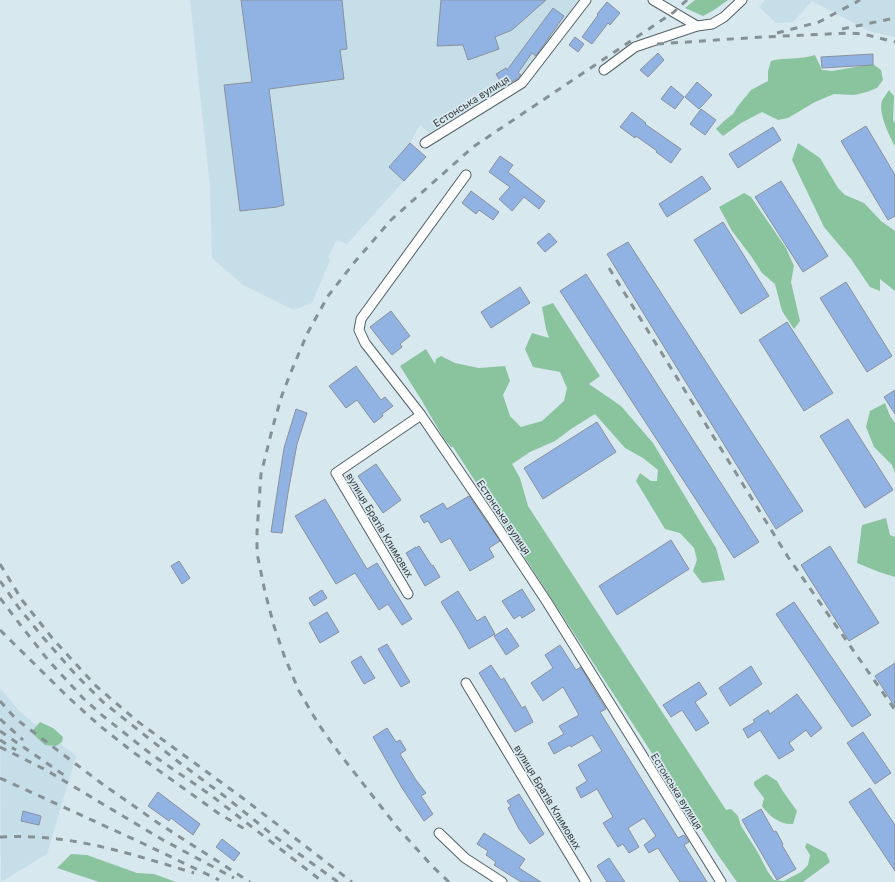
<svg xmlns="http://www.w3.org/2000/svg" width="895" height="882" font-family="Inter,sans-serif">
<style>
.built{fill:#c6dee8}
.green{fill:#8ac49f}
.building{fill:#91b3e4;stroke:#89919c}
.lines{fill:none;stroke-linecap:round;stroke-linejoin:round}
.minor-casing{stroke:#536166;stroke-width:11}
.minor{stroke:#fff;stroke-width:9}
.rail{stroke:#869196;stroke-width:3;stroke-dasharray:7 7;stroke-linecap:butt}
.labels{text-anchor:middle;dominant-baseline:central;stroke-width:3.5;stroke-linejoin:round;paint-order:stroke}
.street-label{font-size:10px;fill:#343a3c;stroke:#d8e8ef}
</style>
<rect width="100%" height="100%" fill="#d8e8ef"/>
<g class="built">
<path d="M190,0H578L523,77L429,133L420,125L410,143L389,167L404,181L347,244L337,240L328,257L330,260L312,303L294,310L243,285L212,258L210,187Z"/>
<path d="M765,0H895V37L871,32L812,1L793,22L776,23L759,7Z"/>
<path d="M0,688L21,713L76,756L47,854L1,882Z"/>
</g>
<g class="green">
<path d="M695,0H728L714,10L703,16L685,8Z"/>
<path d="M815,55L822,70L832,71L873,64L881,70L883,80L877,88L867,92L854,95L834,94L815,102L788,118L778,120L762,112L741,123L723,136L716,129L724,121L733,114L738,106L751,90L768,81V71L771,61C785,57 801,60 815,55Z"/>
<path d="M889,90L894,96L893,120L895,123V146C889,136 878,112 882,101C884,97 887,93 889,90Z"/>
<path d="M798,143L820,158L838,188L845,195L864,203L881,221L895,231V291L880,279V291L870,287L851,259L824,227L792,160Z"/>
<path d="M744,193L751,197L786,248L794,266L791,282L800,321L794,329L782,311L775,284L762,273L751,256L732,231L719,207Z"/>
<path d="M553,303L600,376L589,384L621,406L653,443L716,548L725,580L702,583L693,571L697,560L694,548L680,533L665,529L636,481L640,473L651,481H657L658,470L643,458L625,448L595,414L571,429L555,441L530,452L512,464L520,478L528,506L726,810L731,809L738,816L741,826L757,851L768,872L774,880L784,881L801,872L808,865L810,855L805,847L807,843L826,853L830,862L803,882H737L718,855L453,447H451L444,439L422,401L400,366L426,349L435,364L436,359L441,356L455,363L479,368L505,366L510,381L503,395L510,416L521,427L542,421L564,401L567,388L560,372L533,367L525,349L532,333L549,338L546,329L542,307Z"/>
<path d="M885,403L890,416L895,423V473L892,465L874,447L866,427L870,411Z"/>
<path d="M886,518L890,535L895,537V577L879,572L857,563L862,525Z"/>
<path d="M40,722L53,728L63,737L62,742L56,746L45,745L35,736L33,730Z"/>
<path d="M766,774L777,781L782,790L797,811L793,824C780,825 769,816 762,806L764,798L754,785V782Z"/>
<path d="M71,854L87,855L137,873L154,874L176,882H99L57,868Z"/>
</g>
<g class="building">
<path d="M241,0H342L347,49L340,50L344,79L269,89L284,205L277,207L240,211L224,85L252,82Z"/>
<path d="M441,0H546L512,30L495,37L499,49L468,60L463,45L437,46Z"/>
<path d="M607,2L620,13L610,25L608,23L592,44L582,37L598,15L597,14Z"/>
<path d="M553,8L564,16L536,56L532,53L518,73L521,75L518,78L504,87L496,74L506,68L507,70Z"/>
<path d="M575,37L584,44L578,52L569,45Z"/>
<path d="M658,53L664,60L648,77L640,70Z"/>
<path d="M873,54V65L822,68L821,57Z"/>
<path d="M697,82L712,95L699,109L685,97Z"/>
<path d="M671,86L684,97L675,109L661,99Z"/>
<path d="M701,109L716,120L705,135L690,124Z"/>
<path d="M632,112L646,123L645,124L681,149L671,163L656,152L657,151L636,136L635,138L620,127Z"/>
<path d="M866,126L895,175V216L888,220L841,141Z"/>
<path d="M773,127L781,140L738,168L729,154Z"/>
<path d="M410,143L426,157L404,181L389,167Z"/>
<path d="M500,156L513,165L508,172L545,201L539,209L524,197L512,211L499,199L510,187L489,172Z"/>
<path d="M702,176L711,189L667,217L659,204Z"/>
<path d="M781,181L828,256L803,272L755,197Z"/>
<path d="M471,191L499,212L493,220L479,210L476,214L462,203Z"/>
<path d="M723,222L769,296L741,314L694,240Z"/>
<path d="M549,233L557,242L545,252L537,243Z"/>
<path d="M628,242L803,511L776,529L607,254Z"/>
<path d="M586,274L759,542L734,558L560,291Z"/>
<path d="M846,282L892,356L867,372L820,298Z"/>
<path d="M520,287L530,303L491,328L481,312Z"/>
<path d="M391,311L410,336L400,344L402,347L392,355L370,327Z"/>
<path d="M787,322L833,393L804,411L759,340Z"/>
<path d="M356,366L381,400L385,397L393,406L382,414L383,416L374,423L357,400L346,408L329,386Z"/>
<path d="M895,390V414L884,397Z"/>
<path d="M296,409L307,413L297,444L288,493L282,533L271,532L284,448Z"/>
<path d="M848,419L893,490L865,508L820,436Z"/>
<path d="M597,422L616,452L543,499L524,468Z"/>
<path d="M376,464L401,500L383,513L358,476Z"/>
<path d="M469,496L500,541L489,548L494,557L470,571L450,538L441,543L428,521L424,523L420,516L443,503L447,509Z"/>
<path d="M325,499L367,569L377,563L412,619L402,625L388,604L379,610L355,573L336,584L295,516Z"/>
<path d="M671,540L689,569L617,615L599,586Z"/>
<path d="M419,546L432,566L433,565L440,577L425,586L406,553L416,547V548Z"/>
<path d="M830,546L879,623L849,641L801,565Z"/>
<path d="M179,561L190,578L182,584L171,566Z"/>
<path d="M522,589L535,610L522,618L520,615L514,619L502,601Z"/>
<path d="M322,590L327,598L314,606L309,598Z"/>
<path d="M458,591L477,621L485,616L495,634L469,649L459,631L441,602Z"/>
<path d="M794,602L871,715L852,727L776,614Z"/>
<path d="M327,612L339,632L320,643L309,623Z"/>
<path d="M507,628L519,646L506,655L494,636Z"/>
<path d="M387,644L410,682L401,687L378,649Z"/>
<path d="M560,645L576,670L581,667L593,688L606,709L600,712L678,838L684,835L689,842L684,845L707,882H680L658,848L649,853L644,845L656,836L644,818L628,828L639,847L629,853L623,844L618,847L603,823L613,817L597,789L581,798L576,788L587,781L578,765L602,751L592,735L571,747L570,745L554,754L548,743L564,734L559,726L579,715L563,687L543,701L531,683L553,668L545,655Z"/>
<path d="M361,656L375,678L364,684L351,662Z"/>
<path d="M895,663V707L875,676Z"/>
<path d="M491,665L501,680L504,678L522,708L525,706L533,722L515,732L479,673Z"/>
<path d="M751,666L762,684L730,706L719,688Z"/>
<path d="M699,682L707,694L695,702L709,723L696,731L682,710L671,717L663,705Z"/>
<path d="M797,694L822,728L811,737L806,730L789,743L794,750L779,759L760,730L748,738L743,729L755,722L753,720L768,710L770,714Z"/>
<path d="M387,728L396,742L400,740L406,750L400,754L416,780L426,793L421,796L433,814L424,821L402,788L373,737Z"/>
<path d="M863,732L891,773L875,784L847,743Z"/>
<path d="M870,788L895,825V871L849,802Z"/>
<path d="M158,792L200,824L193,835L171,818L169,821L148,806Z"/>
<path d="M519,794L544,834L530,844L519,829L508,808L511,806L507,801Z"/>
<path d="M761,809L774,832L776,831L783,844L782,845L796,869L777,880L742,820Z"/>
<path d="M23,811L41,816L39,825L21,821Z"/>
<path d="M484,833L525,859L519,868L541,882H521L494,865L496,862L486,855L488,851L477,844Z"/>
<path d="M222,839L240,853L234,861L216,847Z"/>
<path d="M609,858L625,882H607L597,866Z"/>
</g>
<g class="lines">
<defs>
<g id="minor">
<path d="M653,0L697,26"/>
<path d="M604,70L635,47L697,26L712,24L724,17L742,0"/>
<path d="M425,143L522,83L586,0"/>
<path d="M466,175L361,319L359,330L365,343L421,415L490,516L547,602L721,882"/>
<path d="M408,594L336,473L421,415"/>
<path d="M466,683L586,882"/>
<path d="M439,833L465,858L502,882"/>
</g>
</defs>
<use href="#minor" class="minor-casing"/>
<use href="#minor" class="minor"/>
<g class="rail">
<path d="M842,29L895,18"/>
<path d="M777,33L819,22L860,0"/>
<path d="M657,44L762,37L851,33L863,34L895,42"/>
<path d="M609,268L788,557L895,710"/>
<path d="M0,564L22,600L53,639L96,686L137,721L244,799L352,882"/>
<path d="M0,581L19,608L41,635L76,675L103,702L176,760L227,798L274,836L338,882"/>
<path d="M0,598L22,627L48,660L83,698L103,716L151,754L212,796L323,882"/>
<path d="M0,630L69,698L100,726L133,752L218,813L248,831"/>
<path d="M0,701L16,719L101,783L158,823L250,882"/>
<path d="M0,719L23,740"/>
<path d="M0,731L64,775"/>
<path d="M0,740L16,750"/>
<path d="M0,747L46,770L163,840L234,878"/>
<path d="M0,778L142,843L219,880"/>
<path d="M0,837C69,833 128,853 194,873"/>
<path d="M449,882L432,866L397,827L339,753L319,725L299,691L285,658L274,626L265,592L257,553V532L261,474L273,426L282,395L291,372L307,334L328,296L353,264L391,220L473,147L674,12L687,0"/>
</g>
</g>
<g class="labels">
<g class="street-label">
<text transform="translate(471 101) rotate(-32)">Естонська вулиця</text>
<text transform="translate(504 517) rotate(56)">Естонська вулиця</text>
<text transform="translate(380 525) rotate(59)">вулиця Братів Климових</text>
<text transform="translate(677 791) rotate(58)">Естонська вулиця</text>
<text transform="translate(548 797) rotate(59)">вулиця Братів Климових</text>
</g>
</g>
</svg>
